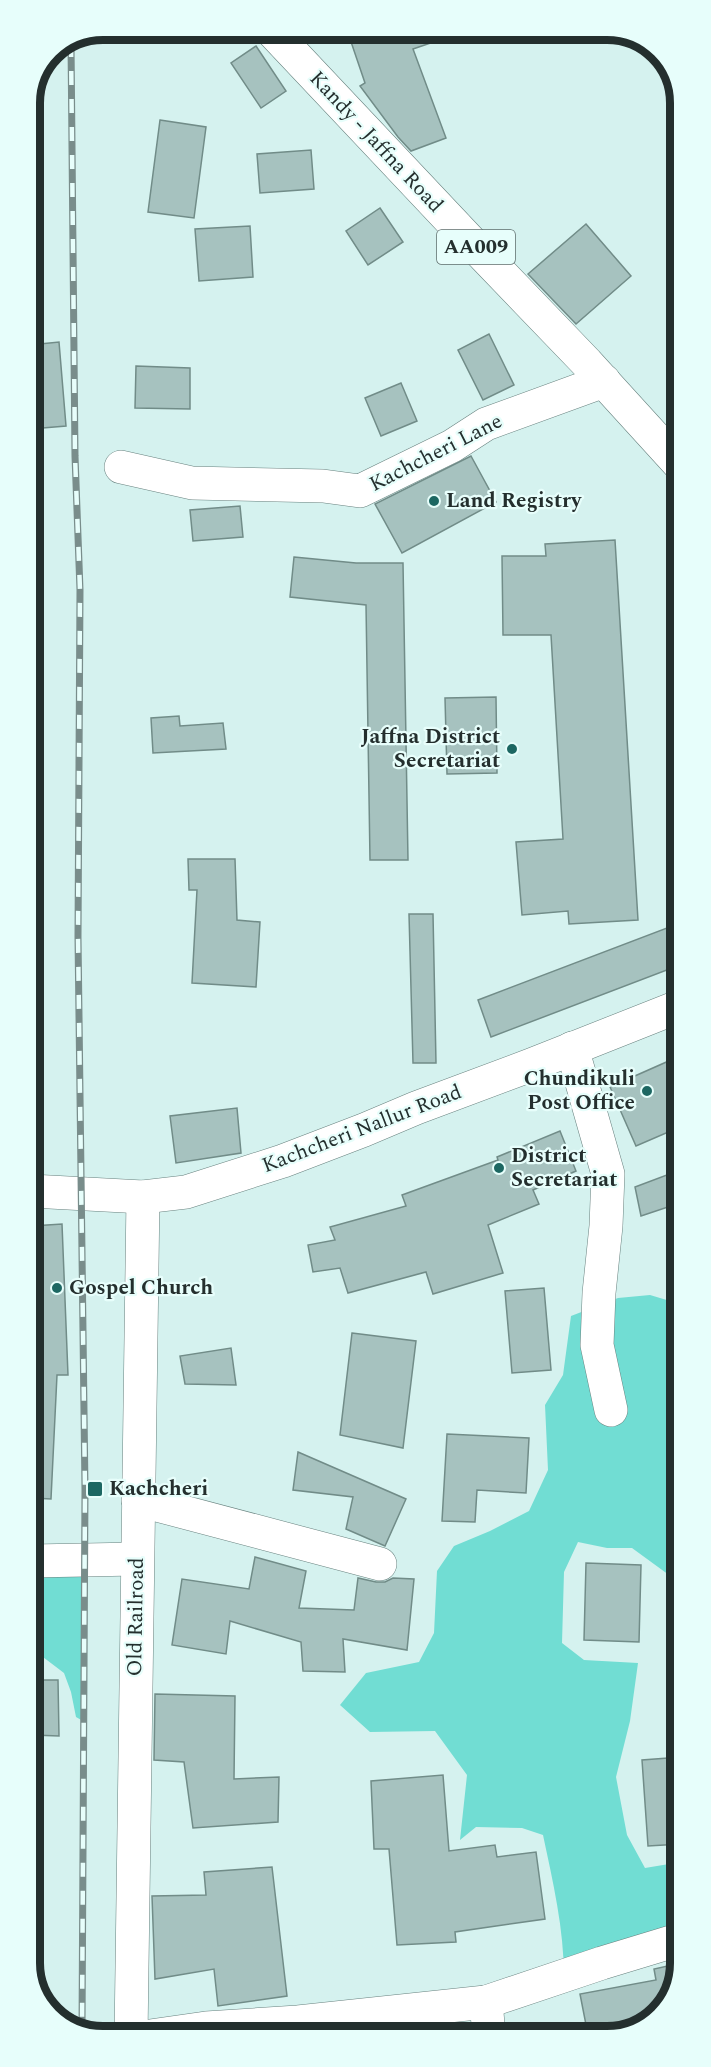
<svg xmlns="http://www.w3.org/2000/svg" width="711" height="2067" font-family="Spectral,serif">
<style>
.green{fill:#71ddd3}
.building{fill:#a6c2bf;stroke:#718c88;stroke-width:1.5}
.lines{fill:none;stroke-linecap:round;stroke-linejoin:round}
.minor-casing{stroke:#68827f;stroke-width:34}
.highway-casing{stroke:#68827f;stroke-width:34}
.minor{stroke:#fff;stroke-width:33}
.highway{stroke:#fff;stroke-width:33}
.rail-casing{stroke:#798d8b;stroke-width:7}
.rail{stroke:#e7fefb;stroke-width:4.5;stroke-dasharray:14;stroke-linecap:butt}
.poi-dot{fill:#1c6762;stroke:#e7fefb;stroke-width:2}
.labels{text-anchor:middle;dominant-baseline:central;stroke-width:4.5;stroke-linejoin:round;paint-order:stroke}
.shield{fill:#e7fefb;stroke:#5e6d6c;stroke-width:1.5}
.shield-label{font-size:20px;font-weight:bold;fill:#242f2e}
.street-label{font-size:21px;fill:#242f2e;stroke:#e7fefb}
.poi-label{font-size:21px;font-weight:bold;fill:#242f2e;stroke:#e7fefb;text-anchor:start}
.rim{fill:none;stroke:#242f2e;stroke-width:8}
</style>
<rect width="100%" height="100%" fill="#d5f2ef"/>
<g class="green">
<path d="M650,1295L680,1304L681,1598L669,1575L632,1548H607L578,1542L564,1572L562,1643L584,1660L638,1663L630,1721L616,1777L627,1835L645,1868L681,1862V1939L564,1977C564,1929 553,1882 543,1835L522,1828L476,1827L460,1840L467,1775L435,1731L370,1732L340,1705L366,1673L419,1662L434,1633L437,1571L454,1546L490,1531L529,1511L548,1470L545,1405L563,1375L571,1316L618,1298Z"/>
<path d="M84,1560L83,1721L76,1717L71,1692L64,1673L39,1654L32,1652V1561Z"/>
</g>
<g class="building">
<path d="M347,30H457V34L413,49L446,138L411,151L398,137L360,86L365,83Z"/>
<path d="M256,46L286,91L261,108L231,63Z"/>
<path d="M160,120L206,127L194,218L148,212Z"/>
<path d="M311,150L314,189L260,193L257,154Z"/>
<path d="M380,208L403,242L368,265L346,231Z"/>
<path d="M586,224L631,276L576,324L528,274Z"/>
<path d="M250,226L253,277L199,281L195,229Z"/>
<path d="M489,334L514,385L483,400L458,350Z"/>
<path d="M59,342L66,426L31,429L30,345Z"/>
<path d="M136,366L190,368V409L135,408Z"/>
<path d="M401,383L417,421L381,436L365,398Z"/>
<path d="M471,456L496,502L402,553L375,504Z"/>
<path d="M240,506L243,537L193,541L190,510Z"/>
<path d="M615,540L638,920L569,924L568,911L522,915L516,842L563,839L551,635H503L502,556H546L545,544Z"/>
<path d="M294,557L356,563H403L408,860H370L366,605L290,597Z"/>
<path d="M496,697L497,773L447,774L445,698Z"/>
<path d="M179,716L180,726L223,723L226,749L153,753L151,718Z"/>
<path d="M188,859H235L237,920L260,922L256,987L192,983L197,890H189Z"/>
<path d="M409,914H433L436,1063H413Z"/>
<path d="M680,923V965L491,1037L478,1000Z"/>
<path d="M680,1056V1127L636,1146L610,1087Z"/>
<path d="M237,1108L241,1153L176,1163L170,1116Z"/>
<path d="M560,1131L576,1171L533,1190L539,1204L488,1225L503,1273L433,1294L426,1272L348,1293L340,1268L313,1272L308,1245L335,1240L330,1227L406,1206L402,1195L498,1160L497,1157Z"/>
<path d="M680,1170V1203L641,1216L635,1187Z"/>
<path d="M62,1224L68,1375H57L51,1499L32,1498V1226Z"/>
<path d="M544,1288L551,1370L512,1373L505,1291Z"/>
<path d="M352,1333L416,1341L403,1448L340,1435Z"/>
<path d="M231,1348L236,1385L185,1384L180,1356Z"/>
<path d="M447,1434L529,1438L526,1493L477,1490L475,1522L442,1521Z"/>
<path d="M298,1452L406,1499L385,1546L346,1529L353,1497L293,1490Z"/>
<path d="M255,1557L306,1571L299,1608L354,1610L358,1578L376,1582H385L393,1578L414,1579L407,1650L343,1639L345,1672L303,1671L301,1642L230,1621L226,1654L172,1645L182,1579L249,1589Z"/>
<path d="M586,1563L641,1565L639,1642L584,1640Z"/>
<path d="M32,1680H58L59,1736L32,1735Z"/>
<path d="M155,1694L235,1696L234,1779L279,1777L278,1822L193,1828L184,1762L154,1760Z"/>
<path d="M681,1757V1844L648,1846L642,1760Z"/>
<path d="M443,1775L449,1851L495,1845L497,1857L536,1852L545,1919L455,1932L456,1942L397,1945L389,1849H374L371,1781Z"/>
<path d="M272,1867L287,1996L218,2006L214,1969L155,1979L152,1896L206,1895L204,1872Z"/>
<path d="M681,1963L666,2009L626,2035H588L580,1994L656,1980L654,1969Z"/>
</g>
<g class="lines">
<defs>
<g id="minor">
<path d="M121,467L192,483L323,486L360,491L452,446L486,424L604,381"/>
<path d="M572,1048L608,1174L606,1226L599,1293L597,1345L611,1410"/>
<path d="M31,1191L143,1197L186,1192L283,1161L364,1130L416,1108L531,1065L680,1006"/>
<path d="M138,1500L380,1564"/>
<path d="M32,1561L137,1559"/>
<path d="M486,2002L489,2035"/>
<path d="M131,2037L143,1197"/>
<path d="M143,2037L206,2028L298,2022L486,2002L602,1963L681,1939"/>
</g>
<path id="highway" d="M271,30L486,258L587,363L679,464"/>
</defs>
<use href="#minor" class="minor-casing"/>
<use href="#highway" class="highway-casing"/>
<use href="#minor" class="minor"/>
<use href="#highway" class="highway"/>
<defs>
<path id="rail" d="M71,43L75,456L80,590L78,937L85,1490L82,2030"/>
</defs>
<use href="#rail" class="rail-casing"/>
<use href="#rail" class="rail"/>
</g>
<g class="poi-dot">
<circle cx="434" cy="501" r="6"/>
<circle cx="512" cy="749" r="6"/>
<circle cx="647" cy="1091" r="6"/>
<circle cx="499" cy="1168" r="6"/>
<circle cx="57" cy="1288" r="6"/>
<rect x="87" y="1481" width="16" height="16" rx="3"/>
</g>
<g class="labels">
<rect class="shield" x="437" y="230" width="78" height="34" rx="4.5"/>
<g class="shield-label">
<text x="476" y="247">AA009</text>
</g>
<g class="street-label">
<text transform="translate(376 142) rotate(47)">Kandy - Jaffna Road</text>
<text transform="translate(436 453) rotate(-27)">Kachcheri Lane</text>
<text transform="translate(362 1129) rotate(-21)">Kachcheri Nallur Road</text>
<text transform="translate(136 1617) rotate(-89)">Old Railroad</text>
</g>
<g class="poi-label">
<text x="446" y="501">Land Registry</text>
<text x="500" y="737" text-anchor="end">Jaffna District<tspan x="500" dy="24">Secretariat</tspan></text>
<text x="635" y="1079" text-anchor="end">Chundikuli<tspan x="635" dy="24">Post Office</tspan></text>
<text x="511" y="1156">District<tspan x="511" dy="24">Secretariat</tspan></text>
<text x="69" y="1288">Gospel Church</text>
<text x="109" y="1489">Kachcheri</text>
</g>
</g>
<path d="M0 0H711V2067H0ZM103 40H607A63 63 0 0 1 670 103V1963A63 63 0 0 1 607 2026H103A63 63 0 0 1 40 1963V103A63 63 0 0 1 103 40Z" fill="#e7fefb" fill-rule="evenodd"/>
<path class="rim" d="M103 40H607A63 63 0 0 1 670 103V1963A63 63 0 0 1 607 2026H103A63 63 0 0 1 40 1963V103A63 63 0 0 1 103 40Z"/>
</svg>
